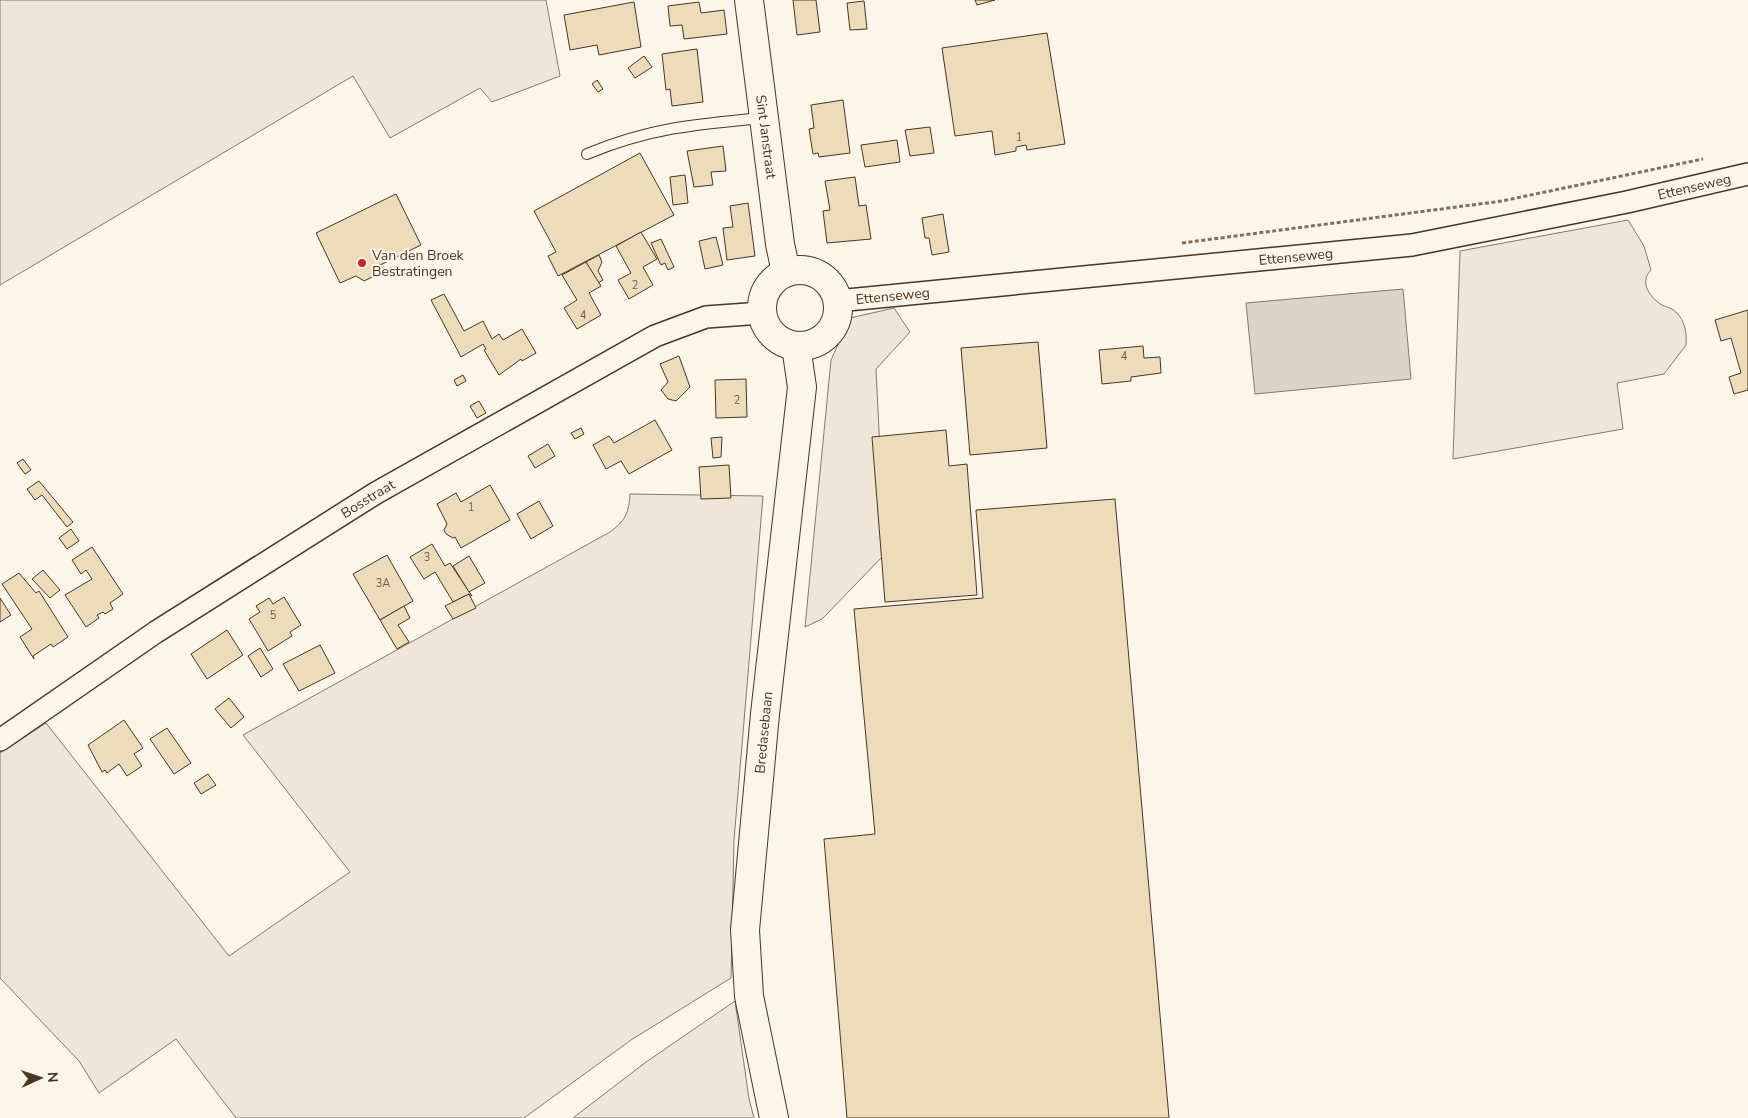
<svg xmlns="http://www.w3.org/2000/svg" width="1748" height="1118" font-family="'Nunito Sans',sans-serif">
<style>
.green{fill:#ede6d9;stroke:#887966}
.water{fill:#dcd4c6;stroke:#887966}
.building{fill:#ecdcbc;stroke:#4a3520}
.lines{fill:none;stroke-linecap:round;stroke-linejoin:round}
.lane-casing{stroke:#4a3520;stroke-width:12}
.street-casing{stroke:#4a3520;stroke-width:24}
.secondary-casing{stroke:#4a3520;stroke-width:30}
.path{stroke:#7f6f5c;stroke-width:3;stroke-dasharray:4 2.5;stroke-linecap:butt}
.lane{stroke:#fbf6e9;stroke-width:10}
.street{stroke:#fbf6e9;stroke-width:21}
.secondary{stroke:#fbf6e9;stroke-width:28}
.poi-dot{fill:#c62828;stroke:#fbf6e9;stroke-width:2}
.labels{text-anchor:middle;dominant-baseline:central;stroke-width:4;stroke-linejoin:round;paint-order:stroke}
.number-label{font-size:11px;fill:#725f47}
.street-label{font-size:14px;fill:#4a3520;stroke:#fbf6e9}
.poi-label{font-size:14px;fill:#4a3520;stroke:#fbf6e9;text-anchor:start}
</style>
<rect width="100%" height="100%" fill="#fbf6e9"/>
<g class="green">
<path d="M0,0H546L560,76L492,102L480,88L390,138L353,76L0,285Z"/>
<path d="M1628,220L1644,246L1651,270C1640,281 1648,295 1659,303C1664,307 1671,307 1676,312C1685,321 1687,333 1686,345L1664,374L1617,383L1623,429L1453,459L1460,251Z"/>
<path d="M894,308L910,332L876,369L885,554L822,619L805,627L831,360L850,318Z"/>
<path d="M630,494L763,496L734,840L731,978L631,1040L524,1118H236L176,1039L99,1093L79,1061L0,978V753L46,723L229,956L350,872L243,735L610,532C625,521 629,513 630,494Z"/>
<path d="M735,1001L749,1099L754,1118H573L646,1062Z"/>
</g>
<path class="water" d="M1403,289L1411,379L1255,394L1246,303Z"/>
<g class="building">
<path d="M793,0H816L820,32L797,35Z"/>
<path d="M975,0H995L977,5Z"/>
<path d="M864,1L867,29L850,30L847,3Z"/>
<path d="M634,2L641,47L599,55L597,45L570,50L564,15Z"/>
<path d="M699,2L701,13L724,10L727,34L684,39L682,25L670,26L668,6Z"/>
<path d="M1047,33L1065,144L1027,150L1026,145L1016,147V151L995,155L992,131L955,136L942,48Z"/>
<path d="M697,49L703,102L672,106L670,89L666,90L662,54Z"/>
<path d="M644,56L652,67L635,78L628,68Z"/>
<path d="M597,80L603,89L598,92L592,84Z"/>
<path d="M843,100L850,153L819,157L818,153L813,154L809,129L814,128L811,105Z"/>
<path d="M930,127L934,153L910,156L905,130Z"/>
<path d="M897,140L900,162L865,167L861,145Z"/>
<path d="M723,146L726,171L711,172L713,185L694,187L687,151Z"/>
<path d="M640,153L674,215L558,276L548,256L556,252L534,211Z"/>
<path d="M685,175L688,203L673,205L670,177Z"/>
<path d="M855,177L859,206L866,205L871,239L827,243L823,211L830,210L825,181Z"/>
<path d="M396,194L421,245L374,268L372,277L364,281L356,276L340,283L316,233Z"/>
<path d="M748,203L755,256L727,260L723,228L733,227L730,206Z"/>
<path d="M943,214L949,252L932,255L929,238H925L922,218Z"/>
<path d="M641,232L657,259L643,267L653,285L629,299L618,280L631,273L616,246Z"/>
<path d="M716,237L723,265L705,269L699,241Z"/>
<path d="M661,239L674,267L668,270L665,263L661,265L651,243Z"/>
<path d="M599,255L602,262L598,271L603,280L598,283L586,262Z"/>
<path d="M586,262L601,286L589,293L601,315L577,329L564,308L577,300L562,275Z"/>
<path d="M444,294L464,331L483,321L492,339L499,334L503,340L522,329L536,353L522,361L521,359L499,375L484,350L486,349L483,344L461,357L431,300Z"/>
<path d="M1748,310V390L1734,394L1729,377L1741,373L1731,338L1721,341L1715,320Z"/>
<path d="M1038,342L1047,448L970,455L961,348Z"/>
<path d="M1143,346L1144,358L1160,357L1161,373L1131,377V381L1102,384L1099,350Z"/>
<path d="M679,356L690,387L676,401L668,399L661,390L668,382L660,364Z"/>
<path d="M463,375L466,381L457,386L454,380Z"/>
<path d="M746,379L747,417L716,418L715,380Z"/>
<path d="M479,401L486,413L477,418L470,406Z"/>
<path d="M655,420L672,450L629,474L621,461L606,469L593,445L609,436L614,443Z"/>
<path d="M581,428L584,434L575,439L571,433Z"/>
<path d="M946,430L949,466L967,464L977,595L885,602L872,437Z"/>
<path d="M722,437L721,457L713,458L711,438Z"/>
<path d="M548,444L555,456L535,468L528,456Z"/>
<path d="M23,459L31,470L25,474L17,463Z"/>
<path d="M729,465L731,498L701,499L699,467Z"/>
<path d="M39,481L73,522L67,527L42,495L35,500L27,489Z"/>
<path d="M490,485L510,520L461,548L455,537L453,538L446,534L444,530L447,524L437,504L456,493L461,502Z"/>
<path d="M1115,499L1169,1118H847L824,839L875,834L854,609L983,598L976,510Z"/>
<path d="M539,501L553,526L531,539L517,514Z"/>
<path d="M71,529L79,541L67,549L59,538Z"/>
<path d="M432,544L445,566L450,563L472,596L469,594L453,602L435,572L424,579L410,557Z"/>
<path d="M92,547L123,594L110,603L113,609L105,614L103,612L97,615L99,618L86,627L65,595L92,579L86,570L81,574L72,560Z"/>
<path d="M387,555L413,601L380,620L353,574Z"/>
<path d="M469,556L485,583L469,592L453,566Z"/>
<path d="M43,570L60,590L50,598L32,579Z"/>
<path d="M19,573L36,593L39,591L68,637L53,647L51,644L33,656L34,659L20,637L32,629L2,584Z"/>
<path d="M469,594L476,608L453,619L445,606Z"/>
<path d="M284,597L301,625L290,632L292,636L268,651L249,619L260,612L256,606L269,598L273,604Z"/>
<path d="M0,598L11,615L0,622Z"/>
<path d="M404,606L410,618L398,625L409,642L397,649L380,620Z"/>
<path d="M227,630L243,655L207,679L191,654Z"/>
<path d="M320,645L335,673L299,691L283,664Z"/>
<path d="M260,648L273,669L261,677L248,656Z"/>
<path d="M229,698L244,717L231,728L215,709Z"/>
<path d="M124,720L143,748L134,754L142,766L127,776L119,764L107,773L105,770L102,772L88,745Z"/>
<path d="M167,728L191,763L174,774L150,739Z"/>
<path d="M208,774L216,785L201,794L194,783Z"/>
</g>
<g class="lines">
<defs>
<path id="lane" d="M587,154C649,128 696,124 763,118"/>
<g id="street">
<path id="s1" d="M837,301L1412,245L1627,202L1748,174"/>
<path id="s2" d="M0,740L156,632L376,493L655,336L706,317L762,313"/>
</g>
<g id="secondary">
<path id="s3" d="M749,0L780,244L786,272"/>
<circle cx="800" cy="308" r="38"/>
<path id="s4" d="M774,1118L749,996L745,930L765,714L802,387L796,346"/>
</g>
</defs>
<use href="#lane" class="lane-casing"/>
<use href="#street" class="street-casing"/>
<use href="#secondary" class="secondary-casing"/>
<path class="path" d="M1182,243L1502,201L1703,159"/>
<use href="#lane" class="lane"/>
<use href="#street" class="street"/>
<use href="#secondary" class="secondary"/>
</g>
<circle class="poi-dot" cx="362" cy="263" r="5"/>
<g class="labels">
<g class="number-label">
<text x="1019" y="137">1</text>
<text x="635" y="285">2</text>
<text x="583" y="315">4</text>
<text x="1124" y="356">4</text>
<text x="737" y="400">2</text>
<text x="471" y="507">1</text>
<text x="427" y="557">3</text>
<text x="383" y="583">3A</text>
<text x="273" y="615">5</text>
</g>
<g class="street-label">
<text stroke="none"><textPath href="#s3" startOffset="138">Sint Janstraat</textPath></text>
<text stroke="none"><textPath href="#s1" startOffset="866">Ettenseweg</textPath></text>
<text stroke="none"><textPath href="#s1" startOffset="461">Ettenseweg</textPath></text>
<text stroke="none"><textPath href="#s1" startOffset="56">Ettenseweg</textPath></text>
<text stroke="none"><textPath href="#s2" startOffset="440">Bosstraat</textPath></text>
<text stroke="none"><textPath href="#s4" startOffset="389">Bredasebaan</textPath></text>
</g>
<g class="poi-label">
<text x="372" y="255">Van den Broek<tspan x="372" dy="16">Bestratingen</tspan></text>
</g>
</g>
<g transform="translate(40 1078) rotate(87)" stroke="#fbf6e9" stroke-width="4" paint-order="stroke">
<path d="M0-4L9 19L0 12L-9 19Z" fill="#4a3520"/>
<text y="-8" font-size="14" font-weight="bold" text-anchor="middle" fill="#4a3520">N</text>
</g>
</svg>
